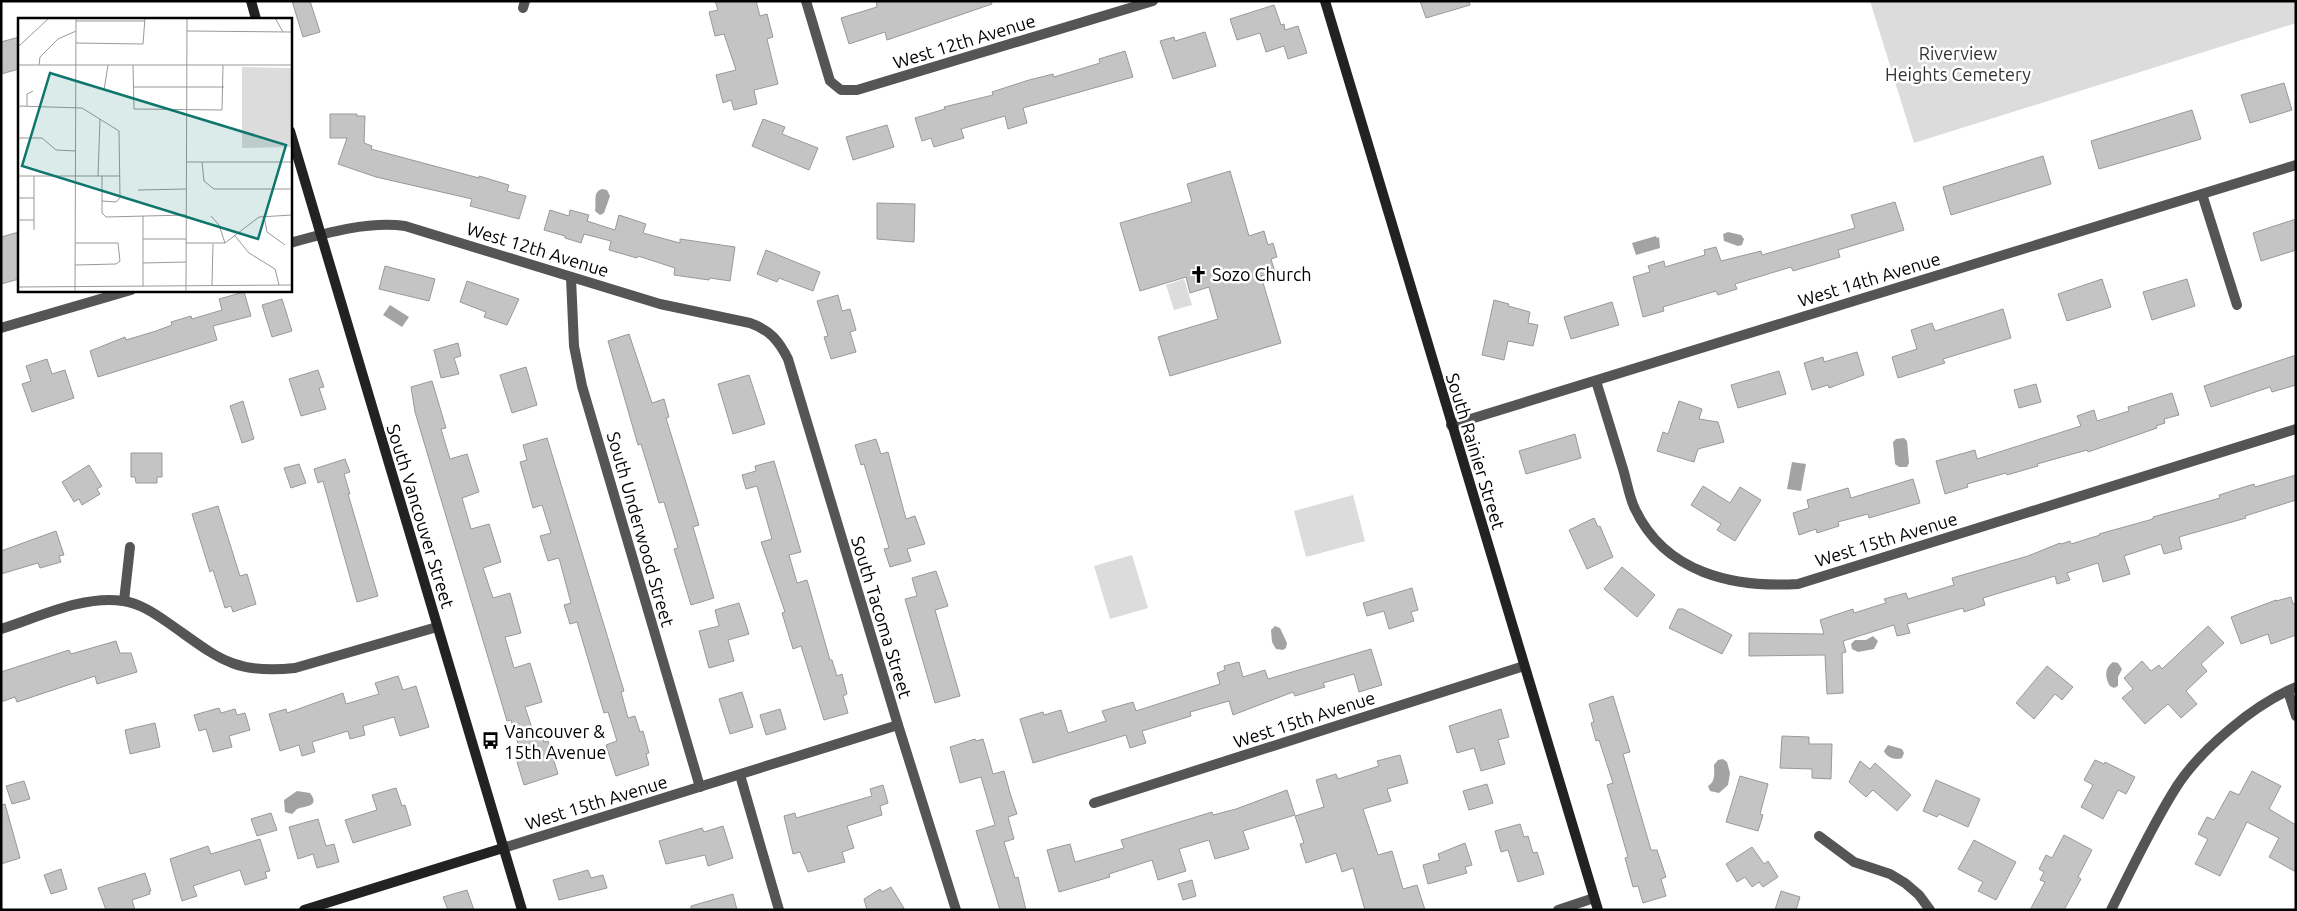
<svg xmlns="http://www.w3.org/2000/svg" width="2297" height="911" font-family="Ubuntu,sans-serif">
<style>
.green{fill:#dcdcdc}
.water{fill:#a3a3a3}
.building{fill:#c4c4c4;stroke:#999}
.lines{fill:none;stroke-linecap:round;stroke-linejoin:round}
.street{stroke:#555;stroke-width:10}
.secondary{stroke:#222;stroke-width:10}
.labels{text-anchor:middle;dominant-baseline:central;stroke-width:5;stroke-linejoin:round;paint-order:stroke}
.street-label{font-size:18px;fill:#000;stroke:#fff}
.park-label{font-size:18px;fill:#333;stroke:#fff}
.poi-label{font-size:18px;fill:#000;stroke:#fff;text-anchor:start}
.inset-road{fill:none;stroke:#999;stroke-width:1}
.view{fill:#0f766e;fill-opacity:0.15;stroke:#0f766e;stroke-width:2.5}
.inset-edge{fill:none;stroke:#000;stroke-width:2.5}
</style>
<rect width="100%" height="100%" fill="#fff"/>
<g class="green">
<path d="M1870,1H2296V23L1914,143Z"/>
<path d="M1184,279L1192,305L1174,310L1166,285Z"/>
<path d="M1353,495L1365,541L1306,557L1294,511Z"/>
<path d="M1132,555L1148,608L1110,619L1094,566Z"/>
</g>
<g class="water">
<path d="M602,189L607,190L610,196L604,213L600,215L595,211C597,203 592,192 602,189Z"/>
<path d="M1728,232L1741,235L1744,239L1742,245L1738,246L1724,241L1723,234Z"/>
<path d="M1656,236L1657,238L1659,237L1660,248L1636,255L1632,243Z"/>
<path d="M390,305L409,317L402,327L383,315Z"/>
<path d="M1904,438L1907,441L1909,463L1907,467H1899L1895,464L1893,442L1896,439Z"/>
<path d="M1792,462L1806,464L1801,491L1787,489Z"/>
<path d="M1275,626L1280,628L1287,643L1286,648L1283,650L1276,649L1272,642L1271,630Z"/>
<path d="M1873,636L1878,641L1874,649L1858,652L1852,649L1851,644L1855,640H1866Z"/>
<path d="M2113,662L2118,663L2122,669L2118,677V686L2114,688L2110,686C2105,678 2104,668 2113,662Z"/>
<path d="M1888,745L1902,749L1904,753L1902,758C1896,761 1886,757 1884,751Z"/>
<path d="M1718,760L1723,759L1727,762L1730,773L1728,785L1719,793L1710,791L1708,786C1716,781 1714,772 1714,765Z"/>
<path d="M297,791L310,793C321,807 304,806 297,809L292,814L285,812L284,800Z"/>
</g>
<g class="building">
<path d="M292,1H310L320,32L303,37Z"/>
<path d="M715,1H756L760,16L767,14L773,37L767,39L778,84L754,90L757,104L734,110L731,100L723,103L716,75L736,70L724,34L715,36L709,12L718,10Z"/>
<path d="M876,1H991L992,4L887,40L885,32L849,44L841,18L877,7Z"/>
<path d="M1420,1H1469L1470,5L1426,18Z"/>
<path d="M1274,5L1281,25L1284,24L1285,30L1298,26L1307,53L1288,59L1284,46L1266,52L1260,33L1237,40L1230,19Z"/>
<path d="M1205,32L1216,66L1173,79L1160,41L1174,37L1175,41Z"/>
<path d="M19,37V69L1,74V42Z"/>
<path d="M1125,51L1133,77L1023,108L1027,123L1008,129L1005,116L961,129L964,138L934,147L931,138L922,141L915,118L945,109L944,107L993,95L992,92L1029,80L1053,74L1054,77L1100,63L1099,59Z"/>
<path d="M2284,83L2292,110L2250,123L2241,95Z"/>
<path d="M2192,110L2201,139L2099,169L2091,141Z"/>
<path d="M330,114H357V116H365L364,143L372,146L371,149L479,178V176L509,185L507,191L526,196L519,219L470,206L472,199L376,177L338,164L347,138H330Z"/>
<path d="M763,119L785,127L782,134L818,148L809,170L752,146Z"/>
<path d="M887,125L894,147L853,160L846,137Z"/>
<path d="M2043,156L2051,184L1951,215L1943,187Z"/>
<path d="M1230,171L1249,236L1264,231L1268,245L1273,243L1277,257L1271,259L1275,272L1261,276L1281,343L1170,376L1158,337L1218,319L1209,287L1190,293L1186,277L1140,291L1120,223L1192,202L1187,184Z"/>
<path d="M1895,202L1904,230L1838,250L1840,257L1793,271L1791,267L1735,284L1737,289L1718,295L1716,291L1663,307L1664,311L1643,317L1633,277L1650,272L1648,266L1664,261L1665,267L1705,255L1704,250L1716,247L1721,261L1761,251L1762,255L1855,228L1851,215Z"/>
<path d="M877,203L915,204L914,242L877,239Z"/>
<path d="M550,210L569,216L570,210L589,215L587,221L615,230L619,215L646,224L643,233L680,243V239L735,247L730,281L710,278L709,280L674,275L675,268L638,256L637,258L609,250L611,241L584,234L581,243L565,238V236L544,230Z"/>
<path d="M2296,219V250L2261,261L2253,233Z"/>
<path d="M19,232V279L1,284V237Z"/>
<path d="M766,250L820,272L813,291L779,278L777,282L757,274Z"/>
<path d="M385,266L435,279L429,301L379,289Z"/>
<path d="M2102,279L2111,307L2067,321L2058,294Z"/>
<path d="M2187,279L2195,306L2152,320L2143,292Z"/>
<path d="M467,281L519,299L507,325L484,317L486,312L460,302Z"/>
<path d="M244,292L251,316L213,326L217,340L98,377L90,351L125,337L126,340L156,331L172,325L171,322L191,316L192,319L222,310L219,299Z"/>
<path d="M838,295L842,311L850,309L856,330L850,332L856,352L831,359L824,337L828,336L817,301Z"/>
<path d="M282,299L292,331L272,337L262,305Z"/>
<path d="M1494,300L1509,304L1508,306L1530,312L1528,323L1538,325L1533,346L1508,341L1504,360L1482,355Z"/>
<path d="M1612,302L1619,325L1571,339L1564,317Z"/>
<path d="M2003,309L2011,338L1943,359L1945,363L1898,378L1892,357L1917,349L1911,330L1932,323L1935,331Z"/>
<path d="M629,334L652,403L664,399L669,417L666,418L699,525L693,527L714,598L691,605L674,549L678,548L664,502L659,503L641,444L638,445L608,341Z"/>
<path d="M458,343L461,356L454,358L459,374L441,378L434,350Z"/>
<path d="M1857,352L1864,375L1829,388L1828,385L1812,390L1804,363L1823,357L1824,362Z"/>
<path d="M2296,355V385L2272,392L2270,387L2211,407L2204,386Z"/>
<path d="M47,359L52,374L65,370L74,398L32,412L22,384L31,381L26,366Z"/>
<path d="M526,367L537,405L512,413L500,375Z"/>
<path d="M318,370L324,387L319,388L326,409L301,416L289,379Z"/>
<path d="M1779,371L1786,394L1738,408L1731,385Z"/>
<path d="M749,375L765,424L733,434L718,384Z"/>
<path d="M432,381L446,428L441,429L450,459L467,454L479,492L462,498L471,529L489,524L501,562L483,568L493,598L510,593L521,633L505,637L514,668L530,663L542,702L525,707L533,731L540,729L544,742L548,741L558,774L524,785L517,762L523,760L511,720L507,721L415,412L411,387Z"/>
<path d="M2036,384L2041,402L2019,408L2014,390Z"/>
<path d="M2172,393L2179,415L2164,419L2165,423L2156,426L2157,428L2088,452L2087,450L2037,464L2038,466L2024,470L2007,475L2006,473L1967,484L1968,487L1945,494L1936,461L1975,450L1977,459L2081,426L2077,416L2094,410L2097,421L2129,411L2128,407Z"/>
<path d="M243,401L254,439L242,443L230,406Z"/>
<path d="M1679,401L1702,409L1699,419L1718,422L1724,442L1698,449L1694,462L1657,451L1663,432L1668,434Z"/>
<path d="M1575,434L1581,458L1526,474L1519,451Z"/>
<path d="M547,438L624,691L621,692L628,718L635,716L640,732L643,731L649,753L646,754L649,765L616,776L606,745L617,741L608,712L604,713L577,622L570,624L564,605L571,603L559,558L548,561L540,536L551,533L542,505L533,508L520,462L527,460L523,445Z"/>
<path d="M876,439L881,454L888,452L906,519L915,516L925,544L907,549L911,561L890,567L884,549L889,548L864,464L861,465L855,445Z"/>
<path d="M131,453H162V477H157V483H136L135,477H131Z"/>
<path d="M345,459L350,472L344,474L350,494H348L378,596L357,602L323,481L318,483L314,469Z"/>
<path d="M774,461L801,552L789,555L797,583L807,580L830,660H832L837,676L842,674L847,694L843,696L848,713L824,720L801,646L793,649L782,613L785,612L761,542L772,539L757,486L746,489L742,475L756,471L755,466Z"/>
<path d="M299,464L306,483L291,488L284,468Z"/>
<path d="M89,465L102,486L97,489L100,494L82,505L79,499L74,502L62,482Z"/>
<path d="M2296,475V500L2245,516L2246,518L2179,537L2182,549L2164,554L2161,544L2124,556L2130,574L2103,582L2098,563L2067,573L2070,580L2057,584L2055,576L1983,598L1985,605L1964,612L1963,608L1907,624L1910,633L1897,636L1894,625L1843,641L1846,652L1842,653L1843,693L1827,694L1825,655L1749,656V633L1824,634L1820,620L1853,609L1854,613L1886,603L1884,599L1906,593L1908,599L1954,585L1952,578L2028,556L2060,543L2061,544L2070,541L2071,544L2100,535L2099,534L2153,519V517L2220,498L2219,495L2254,484L2255,487Z"/>
<path d="M1913,479L1920,503L1869,518L1868,514L1838,522L1839,526L1817,533L1816,529L1799,535L1793,513L1809,508L1807,500L1848,488L1851,498Z"/>
<path d="M1703,486L1730,503L1740,487L1761,500L1735,541L1717,530L1721,524L1691,505Z"/>
<path d="M218,506L240,576L247,574L256,604L233,612L231,606L225,608L213,570L210,572L192,514Z"/>
<path d="M1594,518L1598,527L1600,526L1613,557L1587,569L1569,530Z"/>
<path d="M56,531L64,555L59,556L61,562L40,568L38,563L1,574V551Z"/>
<path d="M1622,567L1655,595L1637,617L1604,589Z"/>
<path d="M936,571L948,606L935,610L960,696L935,703L905,599L917,596L912,578Z"/>
<path d="M1412,588L1418,610L1411,612L1414,621L1389,629L1384,611L1367,616L1363,603Z"/>
<path d="M2291,597L2293,604L2296,603V635L2271,644L2268,634L2241,644L2231,617L2276,600V601Z"/>
<path d="M739,603L749,634L728,640L734,661L709,668L699,631L719,626L715,610Z"/>
<path d="M1678,609H1683L1732,635L1722,654L1669,628Z"/>
<path d="M2208,626L2224,643L2201,664L2207,671L2186,691L2197,704L2181,718L2168,704L2145,724L2122,698L2133,689L2124,678L2142,661L2151,671L2159,665L2162,669Z"/>
<path d="M116,641L120,653H131L137,672L97,684L95,676L17,702L15,697L1,702V672L69,650L71,654Z"/>
<path d="M1371,649L1382,685L1359,692L1354,674L1323,683L1325,687L1295,696L1293,692L1233,715L1229,701L1190,712L1191,716L1142,731L1146,743L1130,748L1126,735L1033,763L1020,719L1043,712L1044,715L1061,710L1068,733L1106,721L1102,711L1133,702L1136,711L1220,684L1217,673L1225,670L1224,666L1239,662L1243,677L1265,670L1268,679Z"/>
<path d="M2047,666L2073,687L2062,700L2055,694L2034,719L2016,703Z"/>
<path d="M398,676L403,690L416,686L429,727L400,736L394,717L363,726L365,735L350,739L348,731L312,742L315,752L302,756L299,745L280,751L269,714L286,709L287,713L343,693L346,704L379,694L375,683Z"/>
<path d="M742,692L753,727L730,734L719,699Z"/>
<path d="M1613,696L1630,752L1623,754L1651,850H1657L1666,877L1661,879L1666,896L1643,903L1638,886L1633,887L1625,858L1628,857L1607,785L1613,783L1599,740L1596,741L1591,723L1594,722L1589,704Z"/>
<path d="M219,708L221,713L235,709L237,715L245,713L250,730L229,736L232,747L213,752L206,729L199,731L194,715Z"/>
<path d="M780,709L786,729L766,735L760,715Z"/>
<path d="M1501,709L1509,737L1498,740L1505,764L1481,771L1474,748L1457,753L1449,726Z"/>
<path d="M155,723L160,747L130,754L125,730Z"/>
<path d="M1782,736L1809,737V744H1832L1831,779L1812,778V769L1780,768Z"/>
<path d="M975,739L976,741L983,739L993,774L1004,771L1010,793L1017,814L1008,817L1014,839L1004,842L1015,878L1018,877L1026,910H1000L976,831L995,825L981,777L960,783L953,758L950,747Z"/>
<path d="M1400,755L1408,783L1387,789L1391,801L1363,809L1378,855L1392,851L1403,889L1417,885L1425,910H1365L1353,868L1342,872L1336,853L1306,863L1300,844L1304,843L1295,816L1324,807L1316,780L1336,774L1338,779L1379,766L1377,761Z"/>
<path d="M2095,760L2104,764L2105,762L2135,777L2126,794L2118,790L2103,819L2081,807L2093,785L2084,780Z"/>
<path d="M1860,761L1870,769L1875,763L1911,795L1897,811L1873,790L1866,797L1849,782Z"/>
<path d="M2252,771L2281,786L2269,809L2296,825V872L2269,857L2279,838L2247,822L2220,876L2195,864L2208,839L2198,834L2207,817L2214,820L2230,791L2239,795Z"/>
<path d="M1740,776L1768,784L1760,814L1763,815L1758,831L1726,822Z"/>
<path d="M1936,780L1980,799L1968,827L1939,814L1937,817L1923,811Z"/>
<path d="M24,781L30,799L12,804L6,786Z"/>
<path d="M1487,784L1493,803L1469,810L1463,791Z"/>
<path d="M883,785L888,803L880,806L882,815L847,826L854,848L842,852L845,862L808,872L800,852L793,854L784,816L795,813L796,818L872,796L870,789Z"/>
<path d="M396,788L402,806L405,805L411,825L353,843L345,820L377,810L372,795Z"/>
<path d="M1287,790L1295,815L1243,831L1249,849L1215,859L1209,840L1179,849L1186,871L1158,880L1152,860L1109,874L1110,877L1059,892L1047,850L1070,844L1075,862L1124,848L1121,840L1212,812L1213,815L1236,809Z"/>
<path d="M5,804L20,858L1,864V805Z"/>
<path d="M271,813L277,830L257,836L251,819Z"/>
<path d="M318,819L326,846L334,844L339,862L317,868L313,854L298,859L289,827Z"/>
<path d="M1520,824L1524,837L1528,836L1533,853L1537,852L1544,874L1518,882L1508,850L1501,852L1495,831Z"/>
<path d="M723,826L733,858L708,866L705,855L666,864L659,841L702,828L704,832Z"/>
<path d="M2064,835L2092,850L2078,877L2081,879L2064,910H2030L2045,882L2040,880L2044,872L2039,869L2046,855L2052,858Z"/>
<path d="M260,839L270,871L265,872L267,878L245,885L240,870L193,886L197,896L182,901L170,859L208,846L211,854Z"/>
<path d="M1974,840L2016,862L1996,900L1978,891L1983,882L1958,869Z"/>
<path d="M1465,843L1472,865L1465,867L1467,873L1428,884L1423,865L1440,860L1438,854Z"/>
<path d="M1752,847L1764,864L1768,861L1778,877L1763,887L1759,882L1752,887L1745,877L1737,882L1726,864Z"/>
<path d="M61,869L67,889L51,894L44,875Z"/>
<path d="M588,870L591,878L603,875L607,888L559,900L553,880Z"/>
<path d="M145,873L151,891H149L150,894L132,900L135,910H106L98,888Z"/>
<path d="M1192,880L1196,896L1183,900L1178,884Z"/>
<path d="M891,887L905,910H867L864,899L880,889L882,892Z"/>
<path d="M467,890L474,910H448L443,897Z"/>
<path d="M1781,891L1800,897L1796,910H1775Z"/>
<path d="M733,894L737,910H691V906Z"/>
</g>
<g class="lines">
<g class="street">
<path d="M806,1L830,81L841,90H857L1153,1"/>
<path d="M523,8L525,1"/>
<path d="M2202,194L2237,305"/>
<path d="M290,243C326,233 368,221 405,226L660,304L750,323C770,330 779,341 788,359L898,725L956,910"/>
<path d="M571,278L574,346L582,386L700,787"/>
<path d="M1,328L131,290"/>
<path d="M1596,381C1605,410 1614,439 1623,469C1627,482 1629,497 1635,509C1665,573 1733,588 1798,584L2296,429"/>
<path d="M1451,425L2296,165"/>
<path d="M124,601L130,547"/>
<path d="M1,629C39,617 83,595 123,601C139,603 154,613 167,622C216,656 232,675 295,668L437,627"/>
<path d="M2288,691L2296,716"/>
<path d="M740,775L779,910"/>
<path d="M1094,803L1524,666"/>
<path d="M1819,836L1854,862L1890,874L1905,883L1919,895L1930,910"/>
<path d="M503,848L898,725"/>
<path d="M1558,910L1594,898"/>
<path d="M2111,910C2132,869 2152,825 2177,786C2201,749 2255,704 2296,687"/>
</g>
<g class="secondary">
<path d="M251,1L256,19"/>
<path d="M1325,1L1598,910"/>
<path d="M290,131L522,910"/>
<path d="M304,910L503,848"/>
</g>
</g>
<defs>
<symbol id="church-bare" viewBox="-9 -9 18 18"><path d="M-1.2-6h2.4v3.5h3.3v2.4h-3.3V6h-2.4V-.1h-3.3v-2.4h3.3Z" fill="#000" stroke="#fff" stroke-width="2.5" paint-order="stroke"/></symbol>
<symbol id="bus-bare" viewBox="-9 -9 18 18"><path d="M-5-6H5V4H4V6H2V4H-2V6H-4V4H-5ZM-3.5-4V0h7V-4ZM-3.5 1.2v1.5H-2V1.2ZM2 1.2v1.5H3.5V1.2Z" fill="#000" stroke="#fff" stroke-width="2.5" paint-order="stroke"/></symbol>
</defs>
<g fill-rule="evenodd">
<use href="#church-bare" x="1186" y="262" width="25" height="25"/>
<use href="#bus-bare" x="478" y="728" width="25" height="25"/>
</g>
<g class="labels">
<g class="street-label">
<text transform="translate(964 41) rotate(-17)">West 12th Avenue</text>
<text transform="translate(538 249) rotate(17)">West 12th Avenue</text>
<text transform="translate(1869 279) rotate(-17)">West 14th Avenue</text>
<text transform="translate(1476 451) rotate(73)">South Rainier Street</text>
<text transform="translate(421 516) rotate(73)">South Vancouver Street</text>
<text transform="translate(641 529) rotate(74)">South Underwood Street</text>
<text transform="translate(1886 539) rotate(-17)">West 15th Avenue</text>
<text transform="translate(882 617) rotate(73)">South Tacoma Street</text>
<text transform="translate(1304 719) rotate(-18)">West 15th Avenue</text>
<text transform="translate(596 802) rotate(-17)">West 15th Avenue</text>
</g>
<g class="park-label">
<text x="1958" y="53">Riverview<tspan x="1958" dy="21">Heights Cemetery</tspan></text>
</g>
<g class="poi-label">
<text x="1212" y="274">Sozo Church</text>
<text x="504" y="731">Vancouver &amp;<tspan x="504" dy="21">15th Avenue</tspan></text>
</g>
</g>
<g transform="translate(18 18)">
<rect width="274" height="274" fill="#fff"/>
<path d="M224,49L274,50V129L224,130Z" fill="#dcdcdc"/>
<path class="inset-road" d="M257,0L265,14M58,3H127M169,13L274,14M58,25L125,26L127,0M0,29L31,0M0,47H274M21,47L22,39L40,21L58,13M115,47L116,91L204,92L205,47M115,69H206M86,72L90,47M0,88L64,90L101,113L102,180L98,184L84,183M9,88V76L15,73M0,120H24L38,132L58,133M168,144H274M184,144L186,163L196,171H274M0,158H102M80,158L82,101M84,158V195L88,199L168,197M120,172L168,171M0,180H16M125,198V268M193,198L201,207L207,225M246,198L249,214L267,227M0,202H16M16,212V158M217,218L231,235L257,251L261,267M125,221H168M168,225H207L241,199L274,197M125,245L168,244M57,247L98,246L102,243L100,225H57M194,267L195,226M0,269L274,267M57,274L58,0M168,274L169,0"/>
<path class="view" d="M32,55L268,127L240,221L4,148Z"/>
<rect width="274" height="274" class="inset-edge"/>
</g>
<rect width="2297" height="911" fill="none" stroke="#000000" stroke-width="5"/>
</svg>
